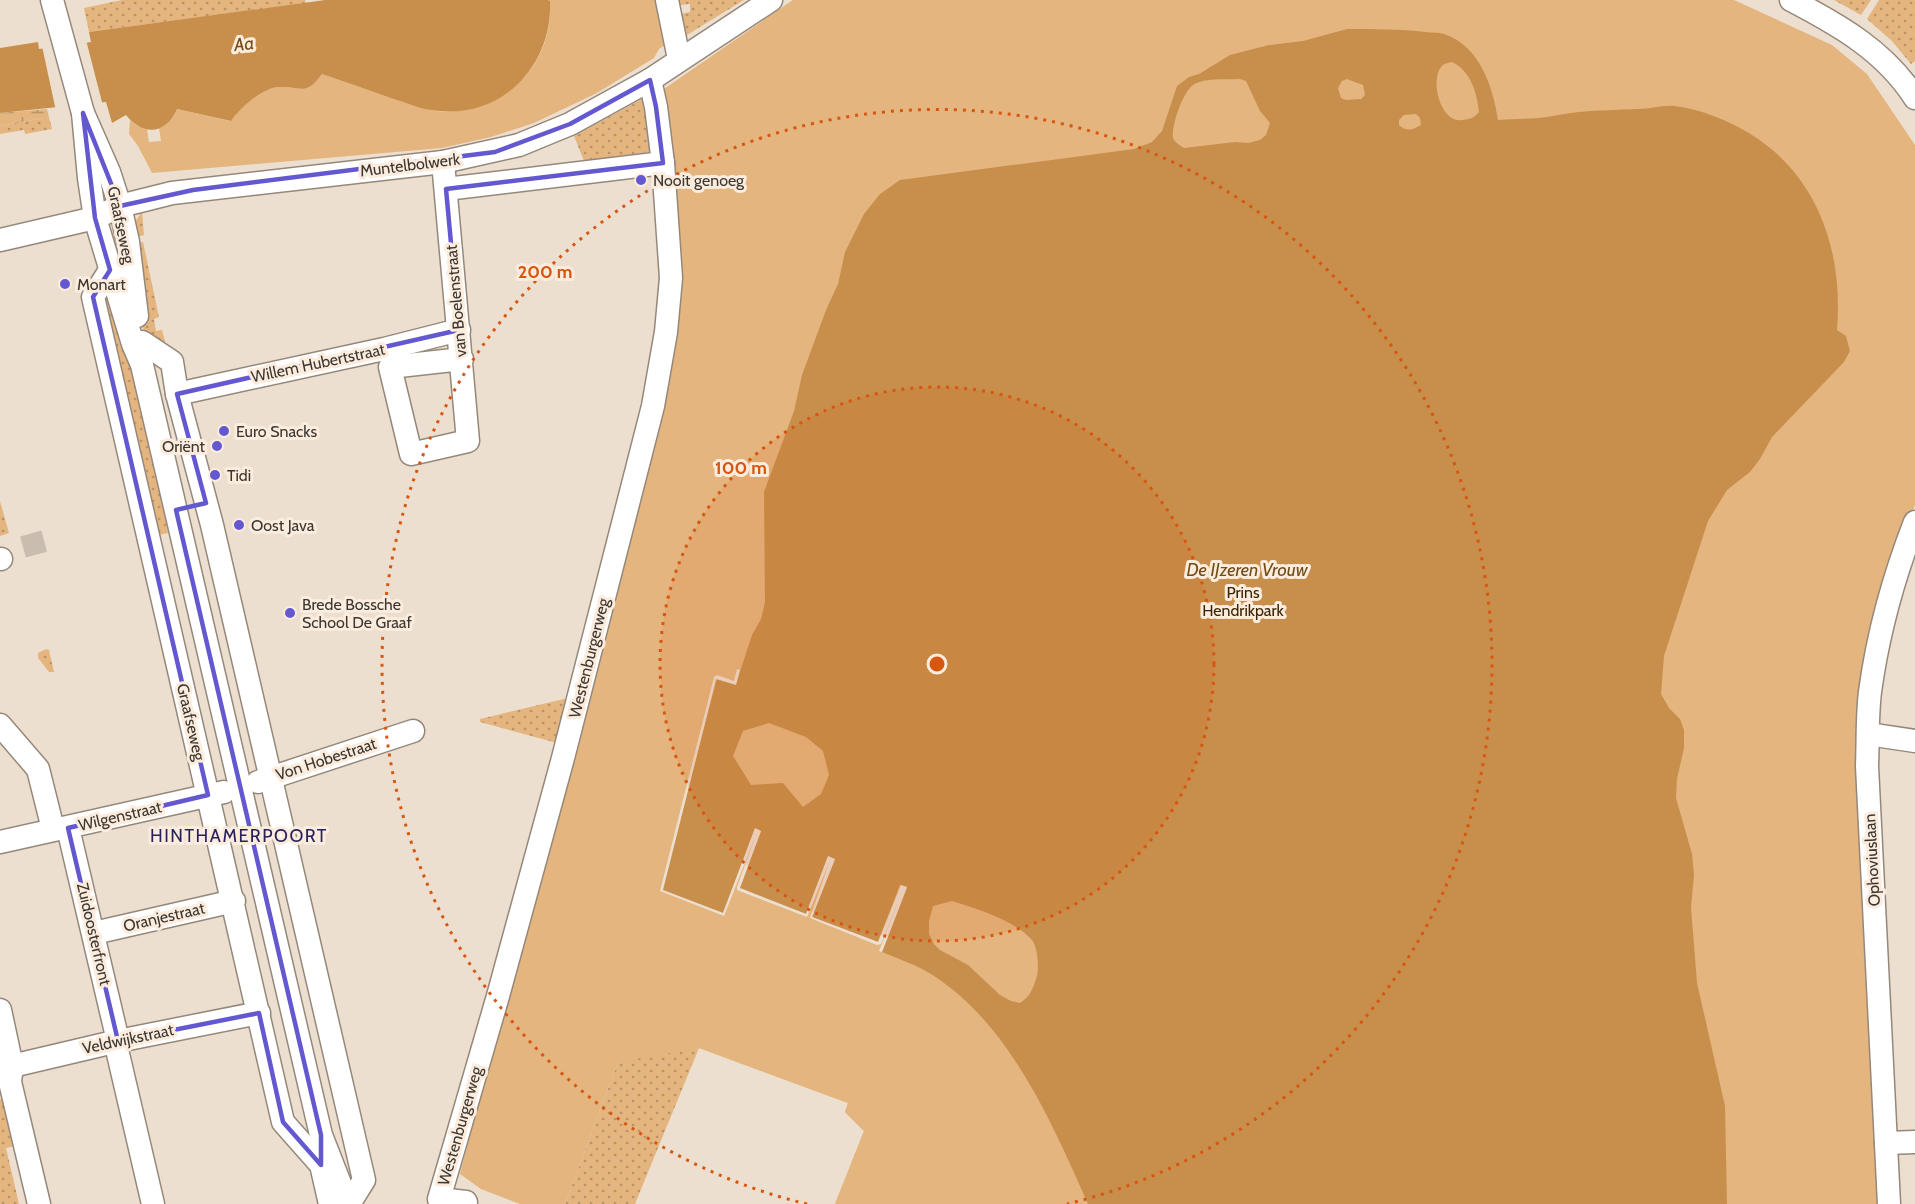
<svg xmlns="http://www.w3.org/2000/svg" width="1915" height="1204" font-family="Cabin,sans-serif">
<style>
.grass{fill:url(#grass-dots)}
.wetland{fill:url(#wetland-marsh)}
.park{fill:#e4b57f}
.water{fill:#c88f4c;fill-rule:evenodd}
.pier{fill:#eddfd0}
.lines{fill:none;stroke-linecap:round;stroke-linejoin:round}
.minor-tunnel{stroke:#c9bdb0;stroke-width:22;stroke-dasharray:22 11;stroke-linecap:butt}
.minor-casing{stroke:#95887a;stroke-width:25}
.minor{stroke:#fff;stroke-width:22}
.marked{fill:none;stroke:#6458d1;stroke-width:4.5;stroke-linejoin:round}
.ring{fill:none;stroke:#d75610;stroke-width:3;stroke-dasharray:3 6}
.poi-dot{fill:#6458d1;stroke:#fbecdd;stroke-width:2}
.labels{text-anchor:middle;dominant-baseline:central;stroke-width:6;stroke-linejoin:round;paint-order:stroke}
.street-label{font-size:16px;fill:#3b3630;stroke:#fbecdd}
.poi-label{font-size:16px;fill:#3b3630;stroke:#fbecdd;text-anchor:start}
.park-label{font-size:16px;fill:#3b2405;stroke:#fbecdd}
.water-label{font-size:18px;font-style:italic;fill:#724b19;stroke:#fbecdd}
.neighbourhood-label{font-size:18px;letter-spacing:1.5px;fill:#28225c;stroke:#fbecdd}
.centre{fill:#d75610;stroke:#fbecdd;stroke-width:3}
.ring-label{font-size:18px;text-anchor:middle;font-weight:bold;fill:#d75610;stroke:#fbecdd;stroke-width:6;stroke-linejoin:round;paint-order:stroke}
</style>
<defs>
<pattern id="grass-dots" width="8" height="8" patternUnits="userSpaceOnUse" patternTransform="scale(1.5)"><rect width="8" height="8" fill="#e4b57f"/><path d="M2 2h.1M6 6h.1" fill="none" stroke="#ba9468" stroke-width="1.8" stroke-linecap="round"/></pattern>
<pattern id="wetland-marsh" width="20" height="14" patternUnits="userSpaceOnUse" patternTransform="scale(1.5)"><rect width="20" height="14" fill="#e4b57f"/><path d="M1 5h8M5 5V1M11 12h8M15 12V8" fill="none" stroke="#ba9468"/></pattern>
</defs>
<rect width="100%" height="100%" fill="#eddfd0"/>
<g class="grass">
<path d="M122,0H305L306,3L89,32L84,8Z"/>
<path d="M673,0H744L687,35L675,15L690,12V4L674,6Z"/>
<path d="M1834,0H1871L1861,15Z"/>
<path d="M1879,0H1915V61L1911,64L1892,41L1867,19Z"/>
<path d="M644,98L656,151L584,161L574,136Z"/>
<path d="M49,117L52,129L25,134L24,130L0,134V126Z"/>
<path d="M142,212L144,235L133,238L134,223Z"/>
<path d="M143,242L159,317L154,319L156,331L162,330L166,345L145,333L143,328L134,244Z"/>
<path d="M112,288L152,448L168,533L153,536L150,494H148L144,468L102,307Z"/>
<path d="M0,501L9,533L0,536Z"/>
<path d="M46,649L49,650L54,672H49L38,658V653Z"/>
<path d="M568,698L557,743L480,722V719Z"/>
<path d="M504,1007L987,1079L835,1204L864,1131L845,1112L848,1103L699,1048L635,1204H565L618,1062Z"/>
<path d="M2,1097L7,1122L14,1121L20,1145L6,1148L19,1204H0V1100Z"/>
</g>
<path class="wetland" d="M47,109L49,117L0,126V113Z"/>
<g class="park">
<path d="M548,0H659L665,45L659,49L654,58L597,93L534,123L491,137L442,148L152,173L138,146L129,134L130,120L136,125L147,129L149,142L161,141L159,128C168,125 174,117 177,109L230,121C240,108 264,86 281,87C303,87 306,96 322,74C347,83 372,91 397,99C408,103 420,108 432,110C450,114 465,110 482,104C528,88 552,50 550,1Z"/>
<path d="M793,0H1734L1832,45L1867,74L1915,145V505L1890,568L1870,645L1878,1204H835L864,1131L845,1112L848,1103L699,1048L618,1062L565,1204H520L481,1189L460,1174L678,331L658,93Z"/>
</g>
<g class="water">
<path d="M325,0H548L550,1C553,67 500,121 432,110C420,109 408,103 397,100C372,91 347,83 322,74C306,96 303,87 281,87C264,86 240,108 231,121L177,109C166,135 143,136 126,115L112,123L106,102L0,113V48L38,42L39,49L91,42L89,32Z"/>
<path d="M1347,29C1374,29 1400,29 1426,32C1431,33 1439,32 1444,34C1480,46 1493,87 1498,120C1511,119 1525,119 1539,118C1552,117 1565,113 1579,112C1599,110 1618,110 1638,109C1650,109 1663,105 1674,106C1694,108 1713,115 1730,123C1814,162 1844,245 1837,330L1846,336L1850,351L1844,362L1772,437L1760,459L1750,472L1727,490L1708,521L1664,656L1661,694L1669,708L1680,719L1684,730V748L1677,779L1676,798L1692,854L1694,875L1691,907L1697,983L1725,1106L1727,1204H1088C1051,1121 1007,1017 924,970C911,963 896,958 882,952L907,888L900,885L878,942L812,917L835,859L828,857L806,914L739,888L761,831L755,829L723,913L662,890L717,678L736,684L752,635L761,619L765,602L764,492L794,411L802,375L826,310L838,284L845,252L864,214L880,194L900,180L1134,149L1152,142L1162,131L1177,86L1189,77L1199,74L1230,55L1269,45L1303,41ZM1452,62C1471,71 1477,93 1479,112C1474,118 1470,119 1463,120C1439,124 1429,76 1443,65C1445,63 1449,63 1452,62ZM1240,79L1246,81L1260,111L1270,123L1266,135L1260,140L1248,143L1235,142L1184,148C1180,145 1175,143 1173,138C1171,126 1183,92 1193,85C1204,77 1227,80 1240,79ZM1347,79L1363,85L1365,95L1361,99L1346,100L1341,98L1338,88L1342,81ZM1416,114L1420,118L1421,125C1413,130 1406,132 1399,125V120L1404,115ZM769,723L806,737L823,751L829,775L821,794L803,807L783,783L751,785L733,756L743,731ZM952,901C975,908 1016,921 1032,940C1038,948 1039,967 1037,976C1033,988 1031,996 1020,1003L1011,1001L1000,995L968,965L940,950L934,944L929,934V921L933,906Z"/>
</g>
<g class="pier">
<path d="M86,40L103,106L56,111L42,46Z"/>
<path d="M737,669L740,670L736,685L716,679L663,890L723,913L755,828L761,831L740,888L806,914L828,856L835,859L812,917L878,942L901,885L907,887L882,952L879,951L903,889L881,944L877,945L810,918L830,860L807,917L737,890V887L757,832L724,916L660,891L714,677L717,675L734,681Z"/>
</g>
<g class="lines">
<path class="minor-tunnel" d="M23,547L45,541"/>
<defs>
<g id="minor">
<path d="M52,0L83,113L109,172L120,206L128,242L137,316"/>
<path d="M667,0L679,59"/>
<path d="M1791,0C1839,25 1885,51 1915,98"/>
<path d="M83,113L89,178L95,218L133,344L142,365L321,1135L348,1204"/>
<path d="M443,162L468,441L411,454L390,367L462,359"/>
<path d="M446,189L663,163"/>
<path d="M0,240L95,218L120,206L172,193L443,162L519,145L570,124L650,80L771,0"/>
<path d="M110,270L93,297L283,1122L321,1165"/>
<path d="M142,342L172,362L177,394L212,525L364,1180L349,1204"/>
<path d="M177,394L384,349L459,330"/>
<path d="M0,559H1"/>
<path d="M0,725L38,769L53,829"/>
<path d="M1868,734L1915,741"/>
<path d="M258,782L413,731"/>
<path d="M68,828L118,1041"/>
<path d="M0,842L224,792"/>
<path d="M94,933L234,901"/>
<path d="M0,1010L12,1066L10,1082L39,1204"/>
<path d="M115,1041L153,1204"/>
<path d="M0,1072L12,1066L118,1041L259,1013"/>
<path d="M1886,1143L1915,1142"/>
<path d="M322,1169L330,1204"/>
<path d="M466,1202L439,1199L498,996L563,758L653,406L666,332L671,278L663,163L656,107L650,80"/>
<path d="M1889,1204L1867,766C1868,741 1867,716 1870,692C1878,633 1894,576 1915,522"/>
</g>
</defs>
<use href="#minor" class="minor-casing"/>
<use href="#minor" class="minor"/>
</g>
<path class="marked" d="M650,80L656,107L663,163L446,189L459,330L177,394L206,503L176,510L321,1135V1165L283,1122L259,1013L118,1041L68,828L208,795L93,297L110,270L95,218L83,113L120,206L193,190L495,152L570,124Z"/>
<circle cx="937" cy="664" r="277" fill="#d75610" fill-opacity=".12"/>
<g class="ring">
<circle cx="937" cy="664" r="277"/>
<path d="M807 1204A555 555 0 1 1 1067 1204"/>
</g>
<g class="poi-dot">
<circle cx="641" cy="180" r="6"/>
<circle cx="65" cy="284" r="6"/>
<circle cx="224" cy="431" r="6"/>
<circle cx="217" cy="446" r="6"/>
<circle cx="215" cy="475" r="6"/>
<circle cx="239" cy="525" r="6"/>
<circle cx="290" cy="613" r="6"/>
</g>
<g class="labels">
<g class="street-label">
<text transform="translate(410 165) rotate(-7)">Muntelbolwerk</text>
<text transform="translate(121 225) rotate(78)">Graafseweg</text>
<text transform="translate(456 301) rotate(-95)">van Boelenstraat</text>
<text transform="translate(318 363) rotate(-12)">Willem Hubertstraat</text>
<text transform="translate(589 658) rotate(-76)">Westenburgerweg</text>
<text transform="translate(191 722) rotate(77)">Graafseweg</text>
<text transform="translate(326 759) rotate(-18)">Von Hobestraat</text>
<text transform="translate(120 816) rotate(-13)">Wilgenstraat</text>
<text transform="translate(1872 860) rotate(-93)">Ophoviuslaan</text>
<text transform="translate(164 917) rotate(-13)">Oranjestraat</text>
<text transform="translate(94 934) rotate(77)">Zuidoosterfront</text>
<text transform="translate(128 1039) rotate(-12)">Veldwijkstraat</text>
<text transform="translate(460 1126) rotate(-74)">Westenburgerweg</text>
</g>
<g class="poi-label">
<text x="653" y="180">Nooit genoeg</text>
<text x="77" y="284">Monart</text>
<text x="236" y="431">Euro Snacks</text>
<text x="205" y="446" text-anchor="end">Oriënt</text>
<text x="227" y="475">Tidi</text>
<text x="251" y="525">Oost Java</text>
<text x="302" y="604">Brede Bossche<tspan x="302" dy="18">School De Graaf</tspan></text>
</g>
<g class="park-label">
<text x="1243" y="592">Prins<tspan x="1243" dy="18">Hendrikpark</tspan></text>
</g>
<g class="water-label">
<text transform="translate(244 44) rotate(-7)">Aa</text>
<text x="1247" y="570">De IJzeren Vrouw</text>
</g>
<g class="neighbourhood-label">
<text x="239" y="836">HINTHAMERPOORT</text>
</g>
</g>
<circle cx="937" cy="664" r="9" class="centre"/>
<g class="ring-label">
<text x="545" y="278">200 m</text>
<text x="741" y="474">100 m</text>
</g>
</svg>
